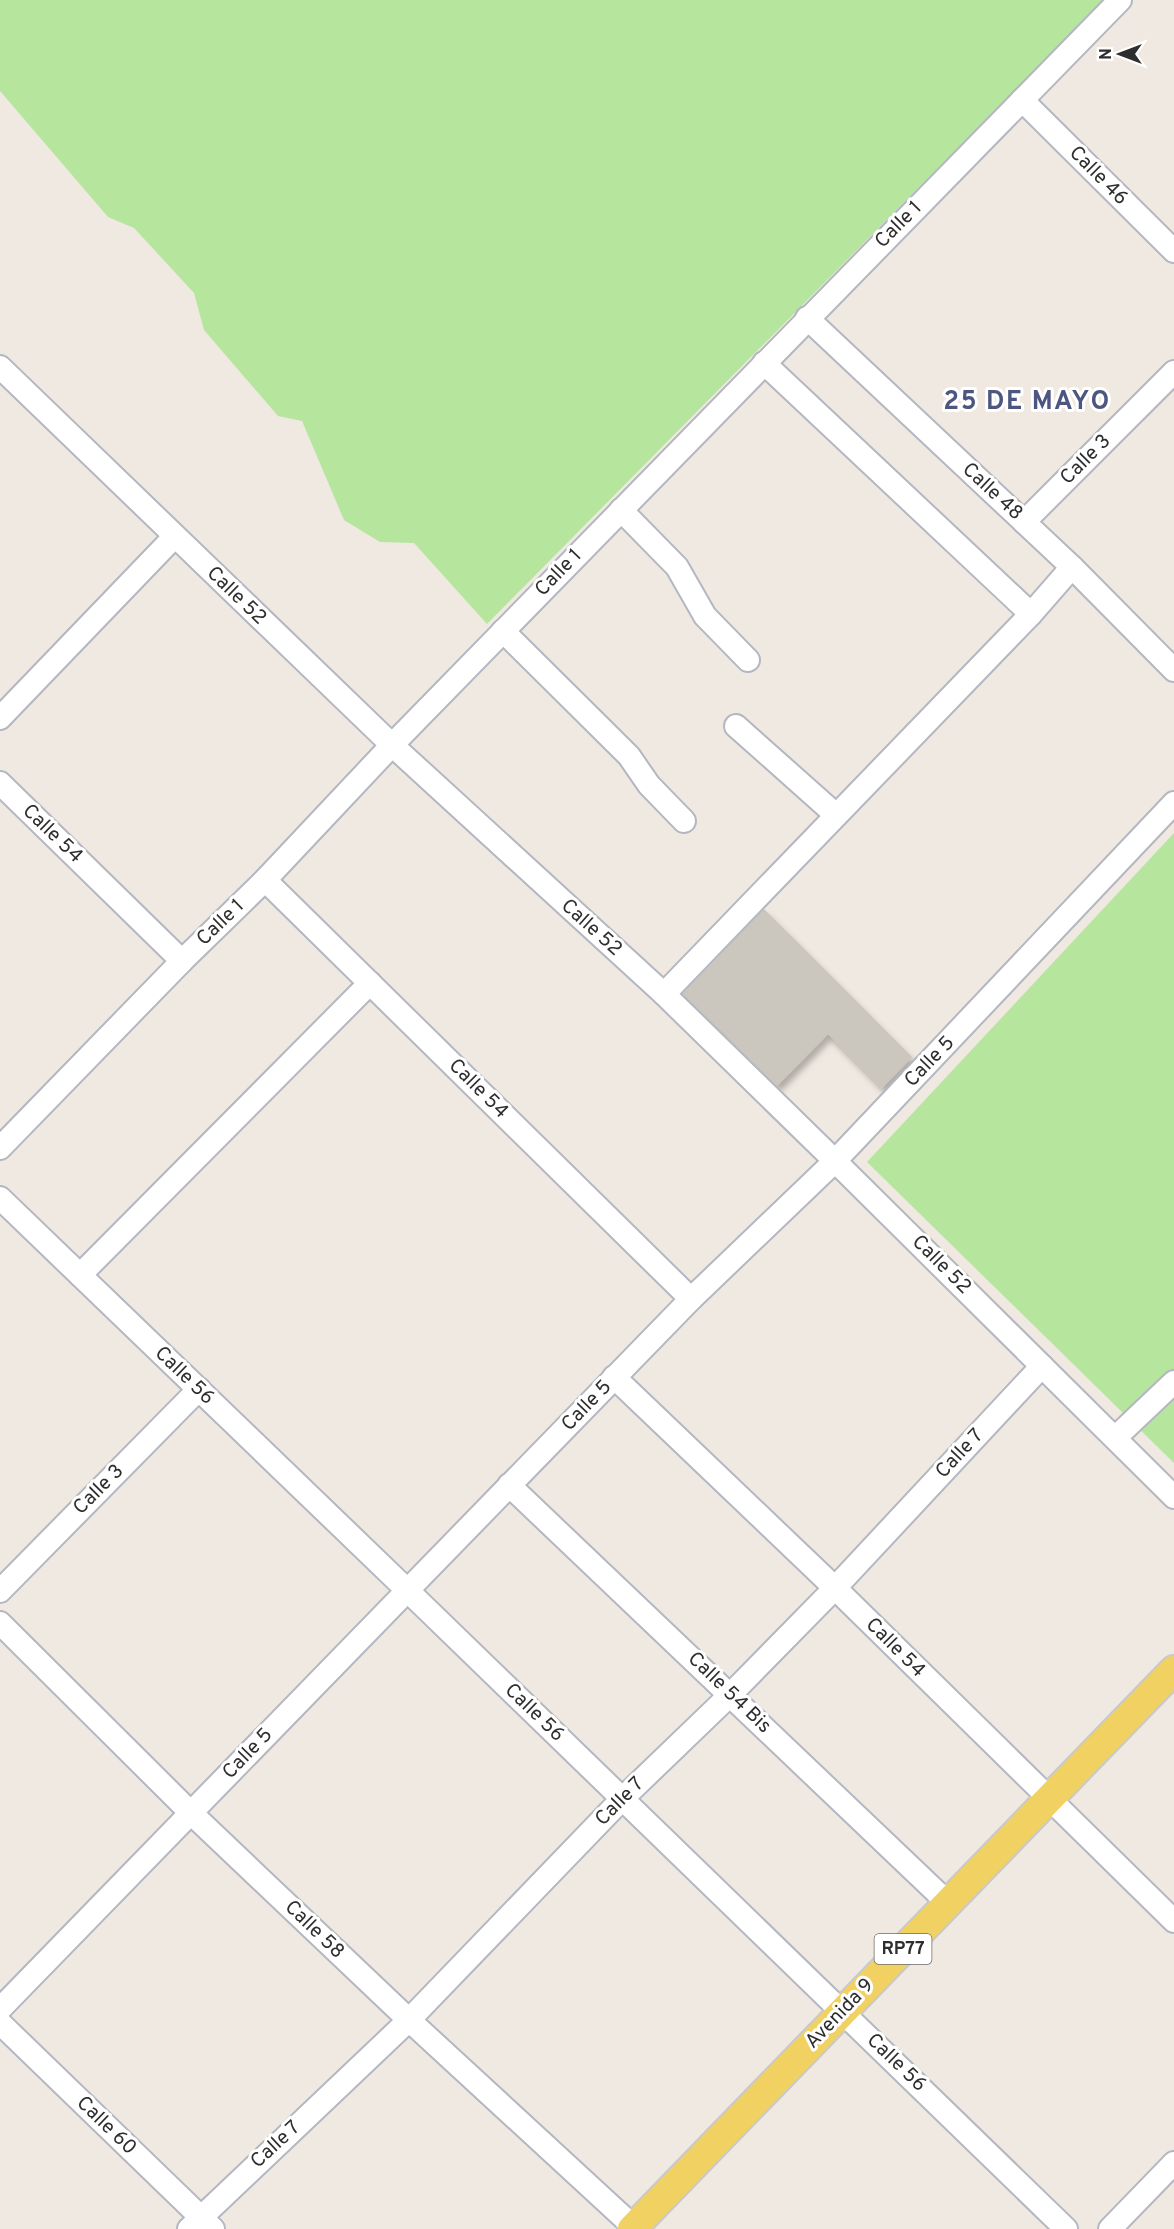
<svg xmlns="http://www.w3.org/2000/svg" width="1174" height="2229" font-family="Overpass,sans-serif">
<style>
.green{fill:#b6e59e}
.building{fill:#cbc7bf;stroke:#cbc5ba;stroke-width:1.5;filter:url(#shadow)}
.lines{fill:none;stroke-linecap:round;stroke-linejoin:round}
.minor-casing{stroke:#b4b7c1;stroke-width:26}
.major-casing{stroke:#c9c9c9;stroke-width:32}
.minor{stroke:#fff;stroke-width:22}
.major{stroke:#f2d163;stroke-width:28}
.labels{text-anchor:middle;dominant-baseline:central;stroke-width:6;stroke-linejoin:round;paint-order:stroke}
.shield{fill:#fff;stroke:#6d6d6d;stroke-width:1.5}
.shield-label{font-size:18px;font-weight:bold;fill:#2e2e2e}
.street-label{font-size:20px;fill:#2e2e2e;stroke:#fff}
.district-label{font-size:26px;font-weight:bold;letter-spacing:1.5px;fill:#4d5680;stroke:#fff}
</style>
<defs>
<filter id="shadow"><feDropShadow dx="3.5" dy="6" stdDeviation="3" flood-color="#0004"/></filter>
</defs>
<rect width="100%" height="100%" fill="#efe9e1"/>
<g class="green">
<path d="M0,0H1104L487,624L414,543L380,542L344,520L302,421L278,416L204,330L194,293L134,228L108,217L0,91Z"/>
<path d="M1174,833V1463L867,1162Z"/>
</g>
<path class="building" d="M764,910L911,1057L882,1087L828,1033L777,1085L683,994Z"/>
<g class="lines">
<defs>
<g id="minor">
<path d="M1022,100L1174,251"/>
<path d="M807,318L1072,567L1174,670"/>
<path d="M764,363L1031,614"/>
<path d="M0,367L392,745L664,994L835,1161L1174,1497"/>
<path d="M621,510L677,567L705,616L748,660"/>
<path d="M1024,522L1174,372"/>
<path d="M503,631L629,756L649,785L684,821"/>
<path d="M0,718L175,536"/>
<path d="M736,726L836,815"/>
<path d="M0,783L182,961"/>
<path d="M265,880L691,1299"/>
<path d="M664,994L1031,614L1072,567"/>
<path d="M0,1148L182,961L265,880L392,745L1120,0"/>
<path d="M0,1198L407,1590L1066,2229"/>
<path d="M80,1275L370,983"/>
<path d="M614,1377L835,1588L1174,1921"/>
<path d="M1115,1438L1174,1382"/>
<path d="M509,1485L948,1903"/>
<path d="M0,1591L199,1389"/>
<path d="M0,1623L191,1813L409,2020L636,2229"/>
<path d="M0,2009L691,1299L835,1161L1174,803"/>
<path d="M0,2023L213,2229"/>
<path d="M189,2229L409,2020L623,1798L731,1694L835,1588L1042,1366"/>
<path d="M1110,2229L1174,2163"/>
</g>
<path id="major" d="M632,2229L1174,1670"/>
</defs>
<use href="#minor" class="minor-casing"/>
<use href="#major" class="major-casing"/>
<use href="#minor" class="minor"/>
<use href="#major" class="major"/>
</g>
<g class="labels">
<rect class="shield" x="874.5" y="1934" width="57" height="30" rx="4.5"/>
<g class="shield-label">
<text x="903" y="1949">RP77</text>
</g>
<g class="street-label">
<text transform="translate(1098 176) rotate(45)">Calle 46</text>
<text transform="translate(899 225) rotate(-45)">Calle 1</text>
<text transform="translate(1086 460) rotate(-45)">Calle 3</text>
<text transform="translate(992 492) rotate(43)">Calle 48</text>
<text transform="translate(559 573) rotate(-46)">Calle 1</text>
<text transform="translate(236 596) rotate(44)">Calle 52</text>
<text transform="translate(52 834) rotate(44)">Calle 54</text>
<text transform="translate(221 923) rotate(-44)">Calle 1</text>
<text transform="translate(591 928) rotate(42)">Calle 52</text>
<text transform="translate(930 1062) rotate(-46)">Calle 5</text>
<text transform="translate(478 1089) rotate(45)">Calle 54</text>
<text transform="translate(941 1265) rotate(45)">Calle 52</text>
<text transform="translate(184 1376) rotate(44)">Calle 56</text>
<text transform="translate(587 1406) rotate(-46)">Calle 5</text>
<text transform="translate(960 1454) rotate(-47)">Calle 7</text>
<text transform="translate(99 1490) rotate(-45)">Calle 3</text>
<text transform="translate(895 1648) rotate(45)">Calle 54</text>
<text transform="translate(729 1693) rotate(44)">Calle 54 Bis</text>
<text transform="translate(534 1713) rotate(44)">Calle 56</text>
<text transform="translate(248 1754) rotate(-46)">Calle 5</text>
<text transform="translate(620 1802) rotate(-45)">Calle 7</text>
<text transform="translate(314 1930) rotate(44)">Calle 58</text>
<text transform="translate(840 2014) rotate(-46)">Avenida 9</text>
<text transform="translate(896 2063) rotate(44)">Calle 56</text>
<text transform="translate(106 2126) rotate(44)">Calle 60</text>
<text transform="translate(276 2145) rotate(-43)">Calle 7</text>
</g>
<g class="district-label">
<text x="1027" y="402">25 DE MAYO</text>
</g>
</g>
<g transform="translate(1120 54) rotate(270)" stroke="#ffffff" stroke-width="4.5" paint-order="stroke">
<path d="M0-4.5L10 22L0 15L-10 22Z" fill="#2e2e2e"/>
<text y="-9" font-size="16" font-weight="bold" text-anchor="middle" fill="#2e2e2e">N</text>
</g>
</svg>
